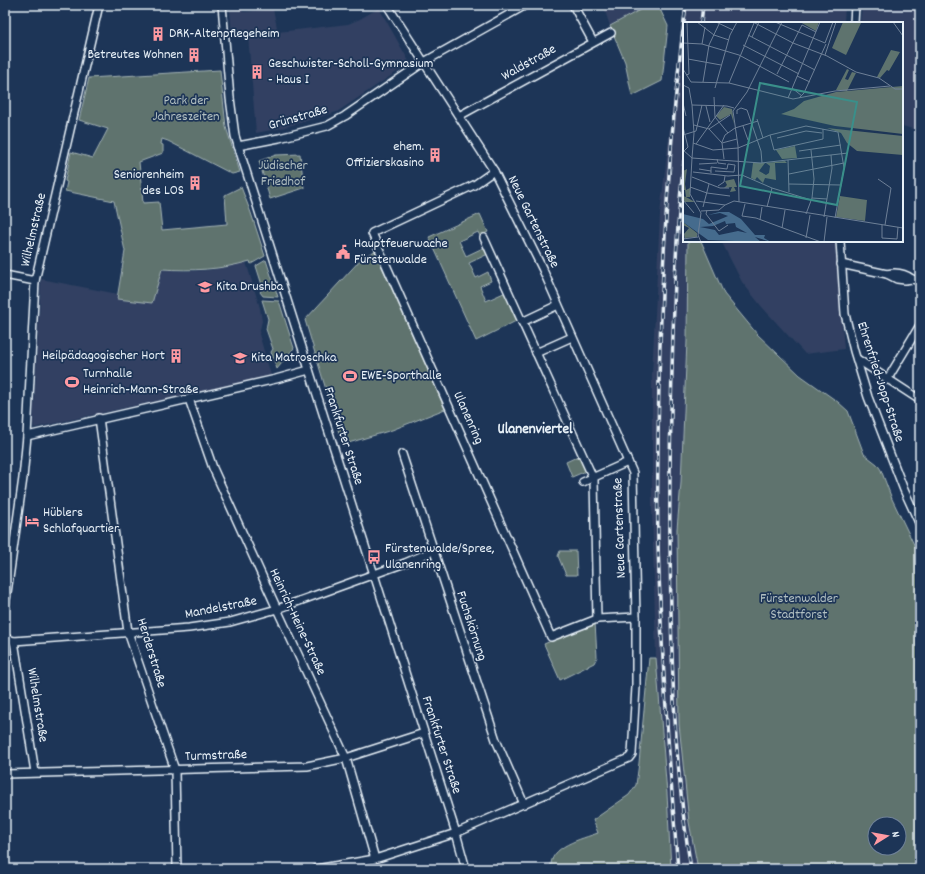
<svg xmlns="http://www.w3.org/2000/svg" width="925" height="874" font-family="Dekko,sans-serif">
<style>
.built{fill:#314162}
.green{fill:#5e736e;stroke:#a3b2b3;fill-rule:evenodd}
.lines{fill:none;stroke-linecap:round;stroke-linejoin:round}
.minor-casing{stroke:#e8f1f8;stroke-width:10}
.minor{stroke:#1d3557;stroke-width:7}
.rail-casing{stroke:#e8f1f8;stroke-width:3.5}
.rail{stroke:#1d3557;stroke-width:2;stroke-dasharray:6;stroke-linecap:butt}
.labels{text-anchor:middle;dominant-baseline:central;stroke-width:3.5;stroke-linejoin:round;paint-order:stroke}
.poi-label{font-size:14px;fill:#e8f1f8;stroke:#1d3557;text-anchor:start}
.street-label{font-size:14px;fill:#e8f1f8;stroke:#1d3557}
.park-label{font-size:14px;fill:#b1bfc1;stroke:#1d3557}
.neighbourhood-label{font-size:15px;font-weight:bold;fill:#e8f1f8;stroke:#1d3557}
.inset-road{fill:none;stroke:#6e8097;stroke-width:1}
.view{fill:#3a8f8a;fill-opacity:0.15;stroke:#3a8f8a;stroke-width:2}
.inset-edge{fill:none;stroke:#e8f1f8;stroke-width:2}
</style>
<rect width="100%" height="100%" fill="#1d3557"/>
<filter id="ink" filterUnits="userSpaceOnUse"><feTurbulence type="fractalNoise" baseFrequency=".025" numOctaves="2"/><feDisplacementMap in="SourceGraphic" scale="8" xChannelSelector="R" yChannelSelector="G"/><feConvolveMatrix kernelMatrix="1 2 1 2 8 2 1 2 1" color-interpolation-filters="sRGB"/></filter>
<g filter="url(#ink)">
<g class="built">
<path d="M603,5H649L610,26Z"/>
<path d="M684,5H845L844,23H684V241H688L687,341L681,483L677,529L689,822L698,869H671L667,794L656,658L652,508V374L660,214Z"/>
<path d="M862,5H920V131L902,126V23H860Z"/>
<path d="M242,7L243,12L273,9L278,32L348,24L360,19L379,8L410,63L337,112L282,128L256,133L248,35L232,36L230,10Z"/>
<path d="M721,241H835L844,349L805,354L762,307L742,282Z"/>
<path d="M246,262L260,308L262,321L259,334L271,375L270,376L34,428L33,423L41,279L118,294L117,299L161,269L186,271L209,270Z"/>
</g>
<g class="green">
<path d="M649,5H658L668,26L662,81L632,96L625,62L610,26Z"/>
<path d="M220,70L226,127L240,172L232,174L168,141L162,139L161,144L163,145V153L139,162L143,203L159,202L162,230L227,224L225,195L241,187L251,213L265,256L251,264L250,261C220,270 193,271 162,269L152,303L117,299L125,251L114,201L65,191L67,182L65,181L71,152L93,158L108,129L79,120L89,78Z"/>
<path d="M300,154L304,188L270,199L259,161L276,155Z"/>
<path d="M480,214L488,232L480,236L478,232L459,241L466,256L485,247L488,254L469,263L476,278L488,272L491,281L480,286L486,301L506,292L518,320L476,341L429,237Z"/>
<path d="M688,241H701L724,294L757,334L800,375L838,402L848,411L864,454L877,464L881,470L892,499L920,557V869H698L689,822L679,724L677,529L681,483L687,341ZM875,824H899V848H875Z"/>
<path d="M375,251L445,409L392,430L345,444L343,446L305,320L363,257Z"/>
<path d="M266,260L278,297L263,296L260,292L263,288L256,266Z"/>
<path d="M262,300L279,301L294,348L277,369L271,352L273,349L266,329L268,319Z"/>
<path d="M579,456L586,471L572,477L566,462Z"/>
<path d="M560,551H576L577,575H566L558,556Z"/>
<path d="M595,622L597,657L594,663L560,680L544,644Z"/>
<path d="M649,658H656L667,794L671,869H551C548,846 582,839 598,833L593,820L629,795L636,785L639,763Z"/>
</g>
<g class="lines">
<defs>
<g id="minor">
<path d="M222,5L230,98L235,136L456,833L466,869"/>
<path d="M573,5L593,42"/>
<path d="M854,23L855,5"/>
<path d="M459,116L611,33"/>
<path d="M238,146L279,138L327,126L345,116L424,62L526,5"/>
<path d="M494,171L474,185L372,233L551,637L597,619L636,617"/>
<path d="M484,238L594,480L597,619"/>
<path d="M840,241L845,314L854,351L868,397L904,490L920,525"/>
<path d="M841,264L887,274L897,279L905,280L912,279L920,281"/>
<path d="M887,274C896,272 904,273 912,279"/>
<path d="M5,275L35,281"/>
<path d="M522,322L558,305"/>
<path d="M536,353L572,337"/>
<path d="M857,359L920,400"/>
<path d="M887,380L920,325"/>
<path d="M189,399L213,468L277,609L346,758L375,859"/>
<path d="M99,418L128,632L175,770L177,869"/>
<path d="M27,436L276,379L309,370"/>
<path d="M402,454L496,740L524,804"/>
<path d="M583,482L628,462"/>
<path d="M5,607L23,478L27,436L35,281L99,5"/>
<path d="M5,638L14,641L189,628L230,622L277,609L405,563L433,551"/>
<path d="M14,641L35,772"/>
<path d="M5,774L307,766L346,758L424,733"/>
<path d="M316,869L375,859L456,833L629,758L632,754L636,687V617L633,473L543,270L494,171L387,5"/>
</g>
</defs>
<use href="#minor" class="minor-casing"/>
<use href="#minor" class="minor"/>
<defs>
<g id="rail">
<path d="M701,23L703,5"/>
<path d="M684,161C677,219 675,277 673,335C671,403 669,471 670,539C671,649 673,760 691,869"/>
<path d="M678,869C669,761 661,652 658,543C657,490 658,436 659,382C662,256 670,130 686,5"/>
</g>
</defs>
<use href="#rail" class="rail-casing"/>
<use href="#rail" class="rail"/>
</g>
</g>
<defs>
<symbol id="building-bare" viewBox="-9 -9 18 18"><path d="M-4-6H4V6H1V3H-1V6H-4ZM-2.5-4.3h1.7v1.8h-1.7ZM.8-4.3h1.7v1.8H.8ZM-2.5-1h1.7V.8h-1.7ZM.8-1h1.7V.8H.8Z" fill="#ff9aa2" stroke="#1d3557" stroke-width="2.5" paint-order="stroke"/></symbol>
<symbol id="civic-bare" viewBox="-9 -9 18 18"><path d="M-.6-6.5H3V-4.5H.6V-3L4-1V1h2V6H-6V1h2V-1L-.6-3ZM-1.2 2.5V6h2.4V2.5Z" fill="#ff9aa2" stroke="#1d3557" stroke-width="2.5" paint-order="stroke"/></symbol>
<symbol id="school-bare" viewBox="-9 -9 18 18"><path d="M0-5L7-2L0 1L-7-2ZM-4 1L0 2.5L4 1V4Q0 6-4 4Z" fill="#ff9aa2" stroke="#1d3557" stroke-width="2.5" paint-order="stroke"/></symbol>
<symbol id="stadium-bare" viewBox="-9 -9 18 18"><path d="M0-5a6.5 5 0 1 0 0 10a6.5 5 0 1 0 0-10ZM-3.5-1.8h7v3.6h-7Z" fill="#ff9aa2" stroke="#1d3557" stroke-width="2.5" paint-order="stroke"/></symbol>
<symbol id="hotel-bare" viewBox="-9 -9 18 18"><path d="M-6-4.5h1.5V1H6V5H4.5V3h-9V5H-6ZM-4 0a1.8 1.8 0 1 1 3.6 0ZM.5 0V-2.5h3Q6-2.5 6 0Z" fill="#ff9aa2" stroke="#1d3557" stroke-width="2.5" paint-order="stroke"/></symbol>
<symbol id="bus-bare" viewBox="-9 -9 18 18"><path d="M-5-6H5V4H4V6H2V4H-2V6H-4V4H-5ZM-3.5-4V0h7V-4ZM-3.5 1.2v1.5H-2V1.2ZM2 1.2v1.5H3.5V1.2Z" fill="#ff9aa2" stroke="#1d3557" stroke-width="2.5" paint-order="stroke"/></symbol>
</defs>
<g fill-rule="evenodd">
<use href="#building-bare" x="148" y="24" width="20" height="20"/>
<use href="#building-bare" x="184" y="45" width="20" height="20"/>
<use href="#building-bare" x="247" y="62" width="20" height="20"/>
<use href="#building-bare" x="425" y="145" width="20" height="20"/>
<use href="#building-bare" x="185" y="173" width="20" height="20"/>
<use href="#civic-bare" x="333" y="242" width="20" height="20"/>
<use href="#school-bare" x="195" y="277" width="20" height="20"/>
<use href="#building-bare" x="166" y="346" width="20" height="20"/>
<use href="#school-bare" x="230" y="348" width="20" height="20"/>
<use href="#stadium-bare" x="340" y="366" width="20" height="20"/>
<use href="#stadium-bare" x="62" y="372" width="20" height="20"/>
<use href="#hotel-bare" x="22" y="511" width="20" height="20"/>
<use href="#bus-bare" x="364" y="547" width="20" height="20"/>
</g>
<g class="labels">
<g class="poi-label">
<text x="169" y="34">DRK-Altenpflegeheim</text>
<text x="183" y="55" text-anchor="end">Betreutes Wohnen</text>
<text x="268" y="64">Geschwister-Scholl-Gymnasium<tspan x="268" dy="16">- Haus I</tspan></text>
<text x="424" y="147" text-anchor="end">ehem.<tspan x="424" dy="16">Offizierskasino</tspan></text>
<text x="184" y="175" text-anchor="end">Seniorenheim<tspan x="184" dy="16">des LOS</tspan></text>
<text x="354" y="244">Hauptfeuerwache<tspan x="354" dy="16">Fürstenwalde</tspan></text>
<text x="216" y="287">Kita Drushba</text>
<text x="165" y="356" text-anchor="end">Heilpädagogischer Hort</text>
<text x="251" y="358">Kita Matroschka</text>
<text x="83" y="374">Turnhalle<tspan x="83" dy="16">Heinrich-Mann-Straße</tspan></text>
<text x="361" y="376">EWE-Sporthalle</text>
<text x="43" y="513">Hüblers<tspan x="43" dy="16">Schlafquartier</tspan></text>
<text x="385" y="549">Fürstenwalde/Spree,<tspan x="385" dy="16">Ulanenring</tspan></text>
</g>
<g class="street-label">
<text transform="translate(529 63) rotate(-29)">Waldstraße</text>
<text transform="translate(298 118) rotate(-16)">Grünstraße</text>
<text transform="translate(533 222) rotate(64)">Neue Gartenstraße</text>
<text transform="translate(34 230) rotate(-77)">Wilhelmstraße</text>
<text transform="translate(880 382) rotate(72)">Ehrenfried-Jopp-Straße</text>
<text transform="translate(468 418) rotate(66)">Ulanenring</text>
<text transform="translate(343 436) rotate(72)">Frankfurter Straße</text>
<text transform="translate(620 528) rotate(-92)">Neue Gartenstraße</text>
<text transform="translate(221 608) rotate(-11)">Mandelstraße</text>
<text transform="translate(297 622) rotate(65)">Heinrich-Heine-Straße</text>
<text transform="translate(471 626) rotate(72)">Fuchskörnung</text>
<text transform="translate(151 653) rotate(73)">Herderstraße</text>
<text transform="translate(37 705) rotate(81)">Wilhelmstraße</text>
<text transform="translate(441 745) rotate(72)">Frankfurter Straße</text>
<text transform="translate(216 756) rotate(-2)">Turmstraße</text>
</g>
<g class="park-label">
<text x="186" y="101">Park der<tspan x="186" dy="16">Jahreszeiten</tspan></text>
<text x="283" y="166">Jüdischer<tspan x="283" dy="16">Friedhof</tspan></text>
<text x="799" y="599">Fürstenwalder<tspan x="799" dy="16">Stadtforst</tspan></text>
</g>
<g class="neighbourhood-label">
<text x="535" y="430">Ulanenviertel</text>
</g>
</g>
<g transform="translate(683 22)">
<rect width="220" height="220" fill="#1d3557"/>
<path d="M117,0H136L133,9ZM160,0H181L178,1L163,33L149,26ZM208,28L217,30L206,49L204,48L197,56L194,55ZM164,47L166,48L162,57L165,58L169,50L173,51L164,69L153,68ZM220,64V112L152,104L98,92L111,87L121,79L153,70ZM41,85L49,87L51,102L48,92L37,98L33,94ZM144,106L220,114V133L174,129L164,121L158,111ZM112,124L114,136L99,137L93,128ZM102,139L104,141H92L93,158L82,156L80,161L74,155L72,158L68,156L70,141H82L76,149L83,153L86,151L87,144L83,141ZM4,147L2,162L3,168L7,166V175H3L12,180H2L0,177V174L3,175L2,168H0V149ZM51,157L54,165H51L53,169L47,170L49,165L41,166L44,163L42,159ZM157,174L184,178L182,199L153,195ZM0,200L14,211V215L2,216L1,212L6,206L0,203Z" fill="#5e736e"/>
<path d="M36,190H46L58,197L72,213H82L81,216L88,220L72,215L78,220L25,218L0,200V192L20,197L26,202L45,194L37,191L25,193ZM42,199L43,202L52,201L53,205L64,211L55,209L36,213L32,208L17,205L30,204Z" fill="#456b8d" fill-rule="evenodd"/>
<path class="inset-road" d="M14,0L31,13L46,18M33,0L50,8M70,0L110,21L144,34L173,50L196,56L212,67H220M92,0L142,21L150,0M210,0L220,14M65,13L132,48M69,15L76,0M0,21L19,22L56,33L106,60M19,22L22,5M60,23L116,52M142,33L153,0M5,37L38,43M0,47L8,60L46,61L110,77L152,69L207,64M94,52L119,3L133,10M3,53L6,52L4,0M114,54L127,60M20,60L26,23L37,0M46,61L71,1M0,63L6,66L9,83L11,111L9,136L78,141L165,131M32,66L47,13L54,0M109,66L119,74M31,75L32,95M105,76L137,0M116,76L121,71L143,22M0,81L3,94M9,83L44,84L51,86M23,84L27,100M54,92V88L58,86L64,88L78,129L79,141M32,95L45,111M74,97L80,116M11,103L26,107L39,121L41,137M60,104L65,118M0,105L5,125L1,129M26,107L47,93M0,113L13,109L19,83M87,113L91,128L140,117V107M94,116L123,109L139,111M39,120L42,113L52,106L75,99M10,121L30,128L55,126L87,113L123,104L155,110L161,146L152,196M39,121L54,117M13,122L41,83M0,128L9,136L7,172L18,191L15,213L18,220M116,129L158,123M34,137L35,141L43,142M105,138L106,170M16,142L34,141M16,147L28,149M32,149L51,150L52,143M10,150L45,154L59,153L89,166L128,178M28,151V145L44,147L45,142L52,143M106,152L161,141M9,155L37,166H46M195,157L208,166L202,203M106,162L158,163M35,164L41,160L42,154M7,165L24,171L47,174M129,176L144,177M0,178L11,191M13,179L42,183L51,179L220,206M56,180L55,124L50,89L64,70L99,0M62,182L59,194L73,196L138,220M20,185L26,162M84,185L89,166M24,188L23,192L36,209L45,203M18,189L36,188L42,183M123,192L129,176L131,157L128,128M141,195L149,146L148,133M77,198L79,185M199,203V216L214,217L215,205M0,204L1,217M99,206L102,188M123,216L127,193M0,217L15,215M141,220L144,195"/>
<path class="view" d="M77,61L174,80L154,183L57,164Z"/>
<rect width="220" height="220" class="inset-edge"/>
</g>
<rect width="925" height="874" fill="none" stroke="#1d3557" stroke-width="20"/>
<rect x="10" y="10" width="905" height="854" fill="none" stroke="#e8f1f8" stroke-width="1.5" filter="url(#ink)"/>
<g transform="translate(887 836) rotate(79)"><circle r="19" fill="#1d3557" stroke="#6e8097"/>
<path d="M0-3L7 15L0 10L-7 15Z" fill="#ff9aa2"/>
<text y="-6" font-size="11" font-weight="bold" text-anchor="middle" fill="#e8f1f8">N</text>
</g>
</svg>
